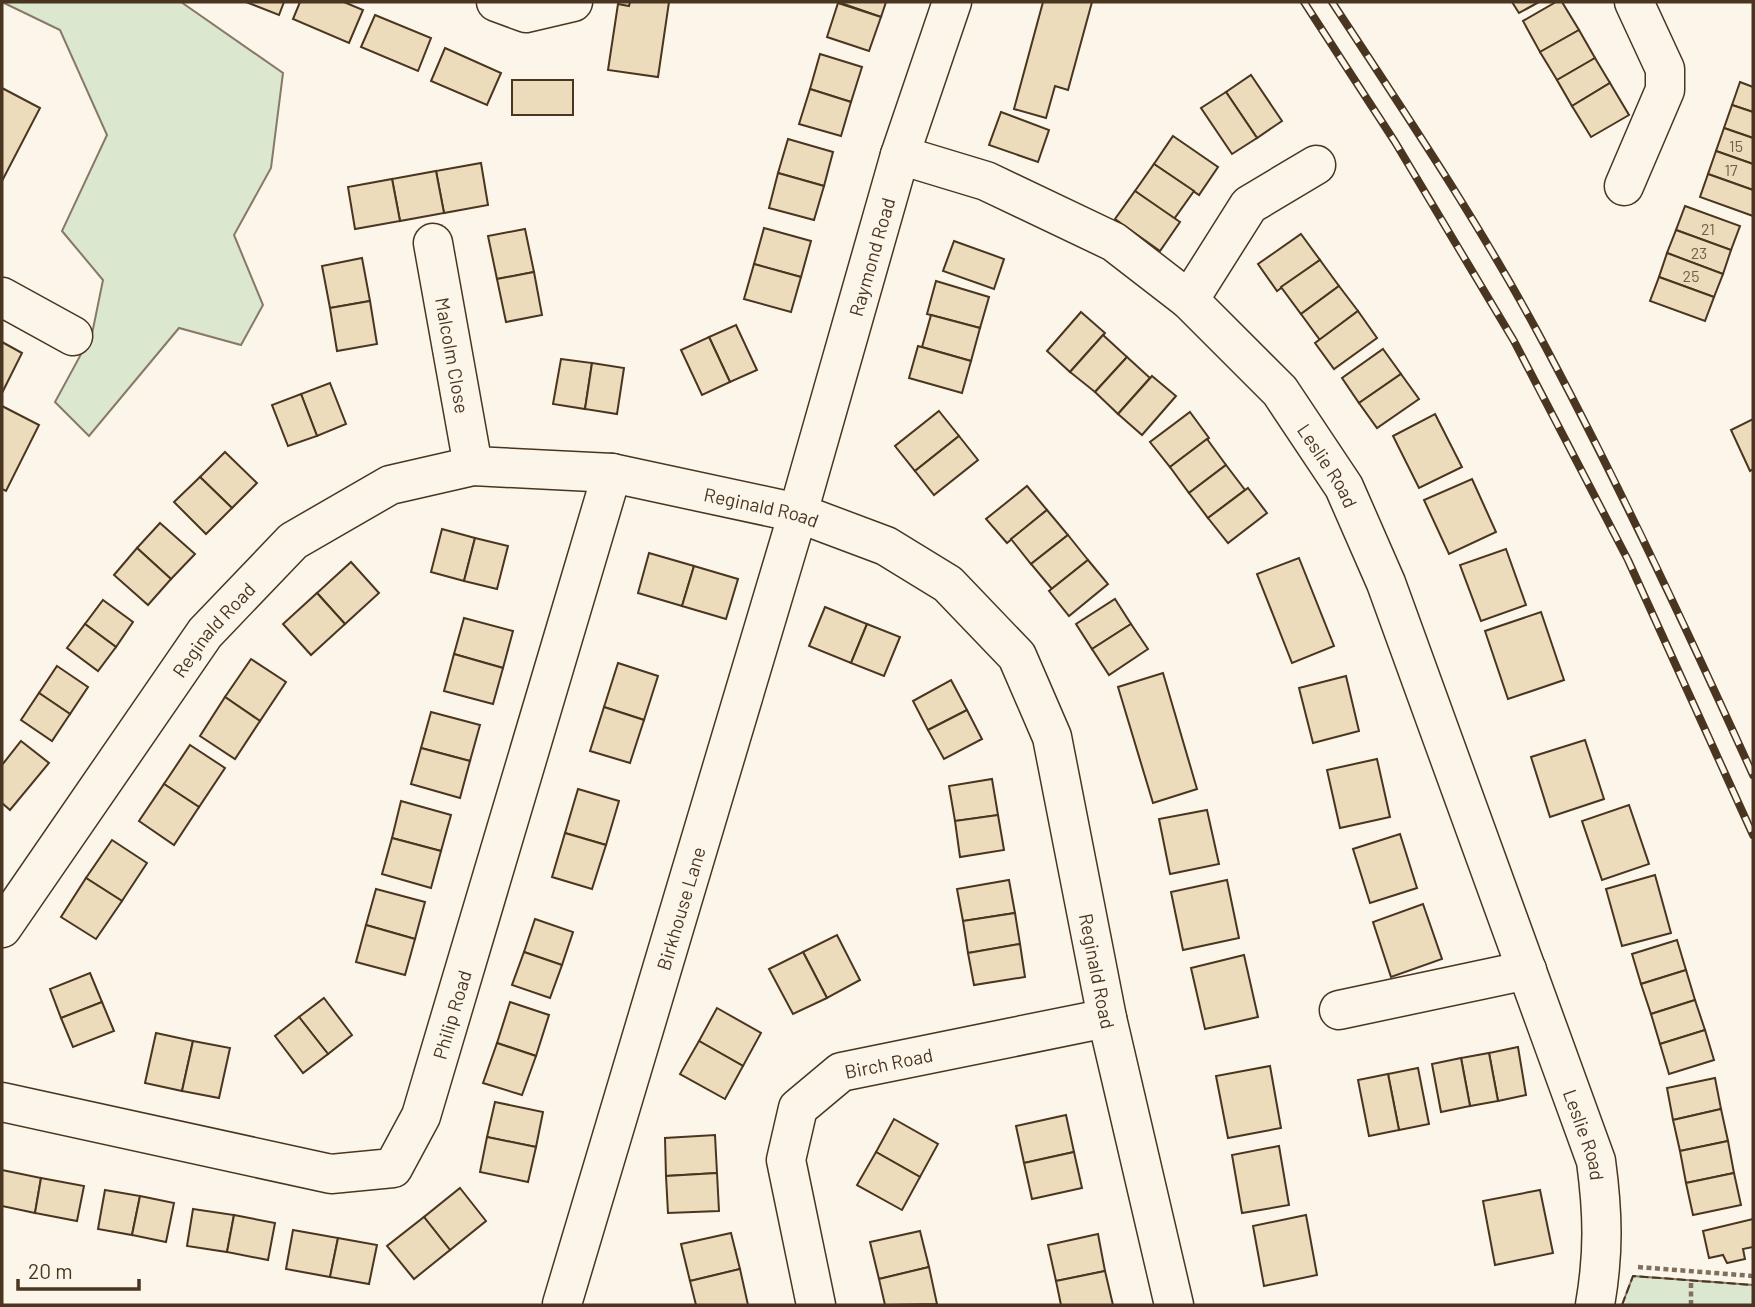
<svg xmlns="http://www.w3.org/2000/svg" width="1755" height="1307" font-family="Barlow,sans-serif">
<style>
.green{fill:#dce7d0;stroke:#887966;stroke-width:2}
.building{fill:#ecdcbc;stroke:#4a3520;stroke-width:2}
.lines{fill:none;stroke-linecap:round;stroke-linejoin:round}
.minor-casing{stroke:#4a3520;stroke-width:41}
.path{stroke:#7f6f5c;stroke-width:4.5;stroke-dasharray:5 3.5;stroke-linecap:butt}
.minor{stroke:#fbf6e9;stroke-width:38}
.rail-casing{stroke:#4a3520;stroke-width:8}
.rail{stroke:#fbf6e9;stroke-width:5;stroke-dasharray:16;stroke-linecap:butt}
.fence{stroke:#4a3520;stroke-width:2;stroke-dasharray:9 3.5;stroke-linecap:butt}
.labels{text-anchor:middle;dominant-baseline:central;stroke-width:5;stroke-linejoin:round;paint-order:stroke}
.number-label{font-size:16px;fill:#725f47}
.street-label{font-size:19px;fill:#4a3520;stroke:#fbf6e9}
</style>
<rect width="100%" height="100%" fill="#fbf6e9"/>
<g class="green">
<path d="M2,2H181L283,73L271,168L234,235L263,305L241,345L179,328L89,436L55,402L92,334L103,280L62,231L107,135L60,30Z"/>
<path d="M1633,1276L1753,1285V1305H1622Z"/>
</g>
<g class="building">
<path d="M246,2H284L279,15Z"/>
<path d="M300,2H344L363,10L349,43L293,19Z"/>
<path d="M630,2H669L658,77L608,70L618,4L629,6Z"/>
<path d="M838,2H886L881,17Z"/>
<path d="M1043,2H1092L1068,90L1055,86L1046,118L1014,109Z"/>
<path d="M1512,2H1539L1519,13Z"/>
<path d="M1556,2H1562L1579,30L1540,52L1523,21Z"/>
<path d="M838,3L881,17L869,51L827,37Z"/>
<path d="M375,15L431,38L418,71L361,47Z"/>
<path d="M1579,30L1595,58L1557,80L1540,52Z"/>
<path d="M445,48L501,73L487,105L431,81Z"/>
<path d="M820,54L862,67L851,102L810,89Z"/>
<path d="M1595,58L1610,83L1572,106L1557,80Z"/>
<path d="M1251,75L1282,121L1257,138L1226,92Z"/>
<rect x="512" y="80" width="61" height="35"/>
<path d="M1740,82L1753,87V112L1732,105Z"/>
<path d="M1610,83L1629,115L1591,137L1572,106Z"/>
<path d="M2,88L40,108L2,181Z"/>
<path d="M810,89L851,102L841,136L799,124Z"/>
<path d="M1226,92L1257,138L1232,154L1201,108Z"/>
<path d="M1732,105L1753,112V138L1724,128Z"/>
<path d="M1001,112L1049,130L1038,162L989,145Z"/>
<path d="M1724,128L1753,138V164L1716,151Z"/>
<path d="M1173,136L1218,167L1199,195L1154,164Z"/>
<path d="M788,139L833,152L824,186L778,173Z"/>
<path d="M1716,151L1753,164V190L1708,174Z"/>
<path d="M481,163L488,205L444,213L436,171Z"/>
<path d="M1154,164L1194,191L1174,219L1135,191Z"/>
<path d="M436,171L444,213L400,221L392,179Z"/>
<path d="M778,173L824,186L814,220L769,208Z"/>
<path d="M1708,174L1753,190V216L1700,197Z"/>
<path d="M392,179L400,221L355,229L348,187Z"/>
<path d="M1135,191L1180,222L1160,251L1115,219Z"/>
<path d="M1685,206L1740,226L1731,250L1676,230Z"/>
<path d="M764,228L811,241L801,277L754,264Z"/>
<path d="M525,229L534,272L497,279L488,236Z"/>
<path d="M1676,230L1731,250L1723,274L1667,253Z"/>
<path d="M1301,234L1320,260L1277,291L1258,264Z"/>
<path d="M954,241L1004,259L994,289L943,271Z"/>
<path d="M1667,253L1723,274L1714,297L1659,277Z"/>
<path d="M362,258L370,301L330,308L322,266Z"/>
<path d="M1320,260L1339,286L1301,314L1281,287Z"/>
<path d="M754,264L801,277L791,312L744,299Z"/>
<path d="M534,272L542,315L506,322L497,279Z"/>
<path d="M1659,277L1714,297L1705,321L1650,301Z"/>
<path d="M936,281L989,297L980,328L927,314Z"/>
<path d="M1339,286L1358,311L1320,340L1301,314Z"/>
<path d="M370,301L377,344L337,351L330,308Z"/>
<path d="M1358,311L1377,338L1334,369L1315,343Z"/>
<path d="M1081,312L1105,333L1070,372L1047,351Z"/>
<path d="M931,315L980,328L971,361L922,347Z"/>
<path d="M736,325L757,370L730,382L709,337Z"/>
<path d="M1103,335L1127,357L1095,392L1070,372Z"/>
<path d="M709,337L730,382L702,395L681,350Z"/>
<path d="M2,342L22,353L2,393Z"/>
<path d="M918,346L971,361L962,393L909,378Z"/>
<path d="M1383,349L1401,374L1359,403L1342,378Z"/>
<path d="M1127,357L1150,378L1118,414L1095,392Z"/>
<path d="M561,359L592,363L585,409L553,404Z"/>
<path d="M592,363L624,368L617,414L585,409Z"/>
<path d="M1401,374L1419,399L1377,428L1359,403Z"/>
<path d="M1152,376L1176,396L1142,435L1118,414Z"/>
<path d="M330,383L346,424L317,436L301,394Z"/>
<path d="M301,394L317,436L288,446L272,405Z"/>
<path d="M2,406L39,425L6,491L2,489Z"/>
<path d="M939,411L959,436L915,471L895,446Z"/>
<path d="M1190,412L1209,438L1170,467L1150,442Z"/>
<path d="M1435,414L1462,467L1419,488L1393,436Z"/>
<path d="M1753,419V469L1750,471L1731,430Z"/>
<path d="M959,436L978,460L934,495L915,471Z"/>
<path d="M1207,439L1226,465L1189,493L1170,467Z"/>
<path d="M225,452L257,483L232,508L200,477Z"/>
<path d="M1226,465L1245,490L1208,518L1189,493Z"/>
<path d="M200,477L232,508L206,534L174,502Z"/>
<path d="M1472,479L1496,532L1449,554L1424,500Z"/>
<path d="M1027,486L1047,510L1007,543L986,519Z"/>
<path d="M1248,488L1267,513L1228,543L1208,518Z"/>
<path d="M1047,510L1068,535L1031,564L1011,539Z"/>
<path d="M160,523L195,554L171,579L137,548Z"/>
<path d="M442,529L475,538L464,581L431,572Z"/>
<path d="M1068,535L1088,560L1052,589L1031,564Z"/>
<path d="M475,538L508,546L497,589L464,581Z"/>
<path d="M137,548L171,579L148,605L114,575Z"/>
<path d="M1506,549L1526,605L1481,621L1460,565Z"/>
<path d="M649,553L694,566L682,606L638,593Z"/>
<path d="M1299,558L1334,646L1292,663L1257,574Z"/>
<path d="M1088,560L1108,584L1069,616L1049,591Z"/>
<path d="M351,562L379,593L345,624L317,593Z"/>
<path d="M694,566L738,579L726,619L682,606Z"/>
<path d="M317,593L345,624L311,655L283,624Z"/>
<path d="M1115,599L1131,624L1092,649L1076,624Z"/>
<path d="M103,600L133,622L116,647L85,624Z"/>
<path d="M825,607L867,624L851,663L809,646Z"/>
<path d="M1541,612L1564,680L1508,699L1485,631Z"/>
<path d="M464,618L513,631L503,668L454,654Z"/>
<path d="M85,624L116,647L98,671L67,648Z"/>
<path d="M867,624L900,637L884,676L851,663Z"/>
<path d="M1131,624L1148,649L1109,675L1092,649Z"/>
<path d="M454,654L503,668L493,704L444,691Z"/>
<path d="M251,659L286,682L260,721L225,697Z"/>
<path d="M618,663L658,676L644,720L604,707Z"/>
<path d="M57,666L88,687L70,714L39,693Z"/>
<path d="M1163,673L1197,789L1153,803L1118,687Z"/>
<path d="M1346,676L1359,731L1313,743L1299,688Z"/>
<path d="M951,680L967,710L928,730L913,701Z"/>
<path d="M39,693L70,714L52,741L21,720Z"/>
<path d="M225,697L260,721L235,759L200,736Z"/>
<path d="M604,707L644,720L630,763L590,751Z"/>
<path d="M967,710L982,739L944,759L928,730Z"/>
<path d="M431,712L480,725L470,761L421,748Z"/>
<path d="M1585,740L1604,799L1550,817L1531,757Z"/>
<path d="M21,741L49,763L10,810L2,803V765Z"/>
<path d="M190,745L225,768L199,807L164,784Z"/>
<path d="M421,748L470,761L460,798L411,784Z"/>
<path d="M1377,759L1390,817L1340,828L1327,770Z"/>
<path d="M992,779L998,815L955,821L949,786Z"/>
<path d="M164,784L199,807L174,845L139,821Z"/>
<path d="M578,789L619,801L606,845L565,833Z"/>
<path d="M401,801L451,815L441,851L392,838Z"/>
<path d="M1629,805L1649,864L1602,880L1582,821Z"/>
<path d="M1207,810L1219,864L1170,874L1159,819Z"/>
<path d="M998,815L1004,850L960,857L955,821Z"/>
<path d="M565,833L606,845L592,889L552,877Z"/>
<path d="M1400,834L1417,888L1370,903L1353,849Z"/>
<path d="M392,838L441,851L431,888L382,874Z"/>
<path d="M112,840L147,863L122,901L86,878Z"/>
<path d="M1655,875L1671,933L1622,946L1606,889Z"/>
<path d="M86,878L122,901L96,939L61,917Z"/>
<path d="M1009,880L1015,913L963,921L957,889Z"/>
<path d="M1227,880L1239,938L1183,950L1171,892Z"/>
<path d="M376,889L425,902L415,939L366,925Z"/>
<path d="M1423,904L1442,959L1391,977L1373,922Z"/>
<path d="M1015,913L1020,944L968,953L963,921Z"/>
<path d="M535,919L573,932L562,965L524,952Z"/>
<path d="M366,925L415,939L405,975L356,962Z"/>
<path d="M837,935L860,980L827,998L803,952Z"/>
<path d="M1677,940L1686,970L1641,984L1632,954Z"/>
<path d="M1020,944L1025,977L974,985L968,953Z"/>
<path d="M524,952L562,965L550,998L512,985Z"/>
<path d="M803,952L827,998L793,1014L769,969Z"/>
<path d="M1244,955L1258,1017L1205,1029L1191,968Z"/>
<path d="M1686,970L1695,1000L1651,1014L1641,984Z"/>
<path d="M90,973L102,1002L61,1018L50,989Z"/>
<path d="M324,998L352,1035L328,1054L299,1017Z"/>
<path d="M1695,1000L1705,1030L1660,1044L1651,1014Z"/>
<path d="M102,1002L114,1031L73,1047L61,1018Z"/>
<path d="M510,1002L549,1015L536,1056L497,1043Z"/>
<path d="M717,1008L761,1033L743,1066L699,1041Z"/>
<path d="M299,1017L328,1054L303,1073L275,1036Z"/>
<path d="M1705,1030L1714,1060L1669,1074L1660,1044Z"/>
<path d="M156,1033L193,1041L182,1091L145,1083Z"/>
<path d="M193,1041L230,1048L219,1098L182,1091Z"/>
<path d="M699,1041L743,1066L725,1099L680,1074Z"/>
<path d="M497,1043L536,1056L522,1095L483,1083Z"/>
<path d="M1518,1047L1526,1095L1498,1101L1489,1053Z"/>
<path d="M1489,1053L1498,1101L1470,1106L1461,1058Z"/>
<path d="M1461,1058L1470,1106L1441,1112L1432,1064Z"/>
<path d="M1270,1066L1281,1128L1228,1138L1216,1076Z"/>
<path d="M1418,1068L1429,1124L1399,1130L1388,1074Z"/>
<path d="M1388,1074L1399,1130L1369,1136L1358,1080Z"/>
<path d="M1715,1078L1721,1109L1673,1120L1667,1088Z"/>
<path d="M495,1102L543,1112L536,1147L487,1137Z"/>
<path d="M1721,1109L1728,1141L1680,1151L1673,1120Z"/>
<path d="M1066,1115L1074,1152L1024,1163L1016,1126Z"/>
<path d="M894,1119L938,1144L920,1177L876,1152Z"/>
<path d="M715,1135L717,1173L666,1176L665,1138Z"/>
<path d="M487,1137L536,1147L528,1182L480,1172Z"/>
<path d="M1728,1141L1734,1173L1686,1183L1680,1151Z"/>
<path d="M1279,1146L1289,1205L1242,1213L1232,1155Z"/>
<path d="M876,1152L920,1177L902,1210L857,1185Z"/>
<path d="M1074,1152L1082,1188L1032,1199L1024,1163Z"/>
<path d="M2,1170L41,1178L35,1213L2,1206Z"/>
<path d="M717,1173L719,1211L668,1213L666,1176Z"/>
<path d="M1734,1173L1741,1205L1693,1215L1686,1183Z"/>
<path d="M41,1178L84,1186L77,1221L35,1213Z"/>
<path d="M460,1188L486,1221L450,1250L424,1217Z"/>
<path d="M105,1190L140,1196L132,1235L98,1229Z"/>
<path d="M1540,1190L1553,1253L1495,1265L1483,1201Z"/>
<path d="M140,1196L174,1203L166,1242L132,1235Z"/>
<path d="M193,1209L234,1215L227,1252L187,1246Z"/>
<path d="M234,1215L275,1223L268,1260L227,1252Z"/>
<path d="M1306,1215L1317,1275L1264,1286L1253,1226Z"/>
<path d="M424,1217L450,1250L414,1279L387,1246Z"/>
<path d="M1753,1219V1247L1743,1249L1745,1259L1727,1263L1723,1255L1709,1258L1703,1231Z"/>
<path d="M293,1230L338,1238L330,1277L286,1269Z"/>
<path d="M920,1231L929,1267L879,1279L870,1242Z"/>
<path d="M731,1233L740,1269L690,1281L681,1244Z"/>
<path d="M1098,1234L1105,1271L1056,1281L1048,1245Z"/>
<path d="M338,1238L377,1245L369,1284L330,1277Z"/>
<path d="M929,1267L937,1304L885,1305L879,1279Z"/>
<path d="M740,1269L748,1305H696L690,1281Z"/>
<path d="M1105,1271L1113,1305H1061L1056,1281Z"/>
</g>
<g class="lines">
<defs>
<g id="minor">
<path d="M496,2L526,13L573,2"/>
<path id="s1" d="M900,155L986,181L1114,242L1189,300L1280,391L1344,487L1386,583L1596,1161C1603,1213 1604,1253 1595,1305"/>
<path d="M1624,186L1665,90V69L1634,2"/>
<path id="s2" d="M433,243L473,466"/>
<path d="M2,297L73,336"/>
<path d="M1189,300L1249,205L1316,165"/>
<path id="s3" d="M2,928L205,633L293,541L390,485L473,466L612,473L798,513L886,546L948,584L1017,656L1052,737L1107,1018L1174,1305"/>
<path d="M1339,1010L1527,970"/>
<path id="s4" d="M2,1102L331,1174L393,1168L421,1116L612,473"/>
<path id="s5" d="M562,1304L798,513L900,155L952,2"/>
<path id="s6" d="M816,1305L786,1160L798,1108L841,1072L1107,1018"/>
</g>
</defs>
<use href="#minor" class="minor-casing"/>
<g class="path">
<path d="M1638,1267L1753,1276"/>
<path d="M1691,1305V1281"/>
</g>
<use href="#minor" class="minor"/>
<defs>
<g id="rail">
<path d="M1304,2L1395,142L1514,341L1628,560L1753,835"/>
<path d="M1332,2C1403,110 1476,218 1537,331C1615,476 1685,625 1753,775"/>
</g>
</defs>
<use href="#rail" class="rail-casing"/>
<use href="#rail" class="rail"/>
<path class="fence" d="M1622,1305L1633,1276L1753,1285"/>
</g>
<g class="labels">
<g class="number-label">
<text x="1736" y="145">15</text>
<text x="1731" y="169">17</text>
<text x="1708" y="228">21</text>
<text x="1699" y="252">23</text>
<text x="1691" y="275">25</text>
</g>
<g class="street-label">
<text stroke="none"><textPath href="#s5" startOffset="1092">Raymond Road</textPath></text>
<text stroke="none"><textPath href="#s2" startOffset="114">Malcolm Close</textPath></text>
<text stroke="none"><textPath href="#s1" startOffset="544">Leslie Road</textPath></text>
<text stroke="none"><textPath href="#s3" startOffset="975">Reginald Road</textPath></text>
<text stroke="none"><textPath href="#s3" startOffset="366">Reginald Road</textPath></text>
<text stroke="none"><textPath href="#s5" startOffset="413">Birkhouse Lane</textPath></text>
<text stroke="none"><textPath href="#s3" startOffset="1605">Reginald Road</textPath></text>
<text stroke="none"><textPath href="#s4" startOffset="564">Philip Road</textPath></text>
<text stroke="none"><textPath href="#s6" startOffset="306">Birch Road</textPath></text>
<text stroke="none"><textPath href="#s1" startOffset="1262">Leslie Road</textPath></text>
</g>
</g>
<rect width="1755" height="1307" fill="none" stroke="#4a3520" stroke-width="7"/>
<path d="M18 1279v10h121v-10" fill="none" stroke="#4a3520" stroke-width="3.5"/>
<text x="28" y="1279" font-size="21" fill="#4a3520" stroke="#fbf6e9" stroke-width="5" paint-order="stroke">20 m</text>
</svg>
